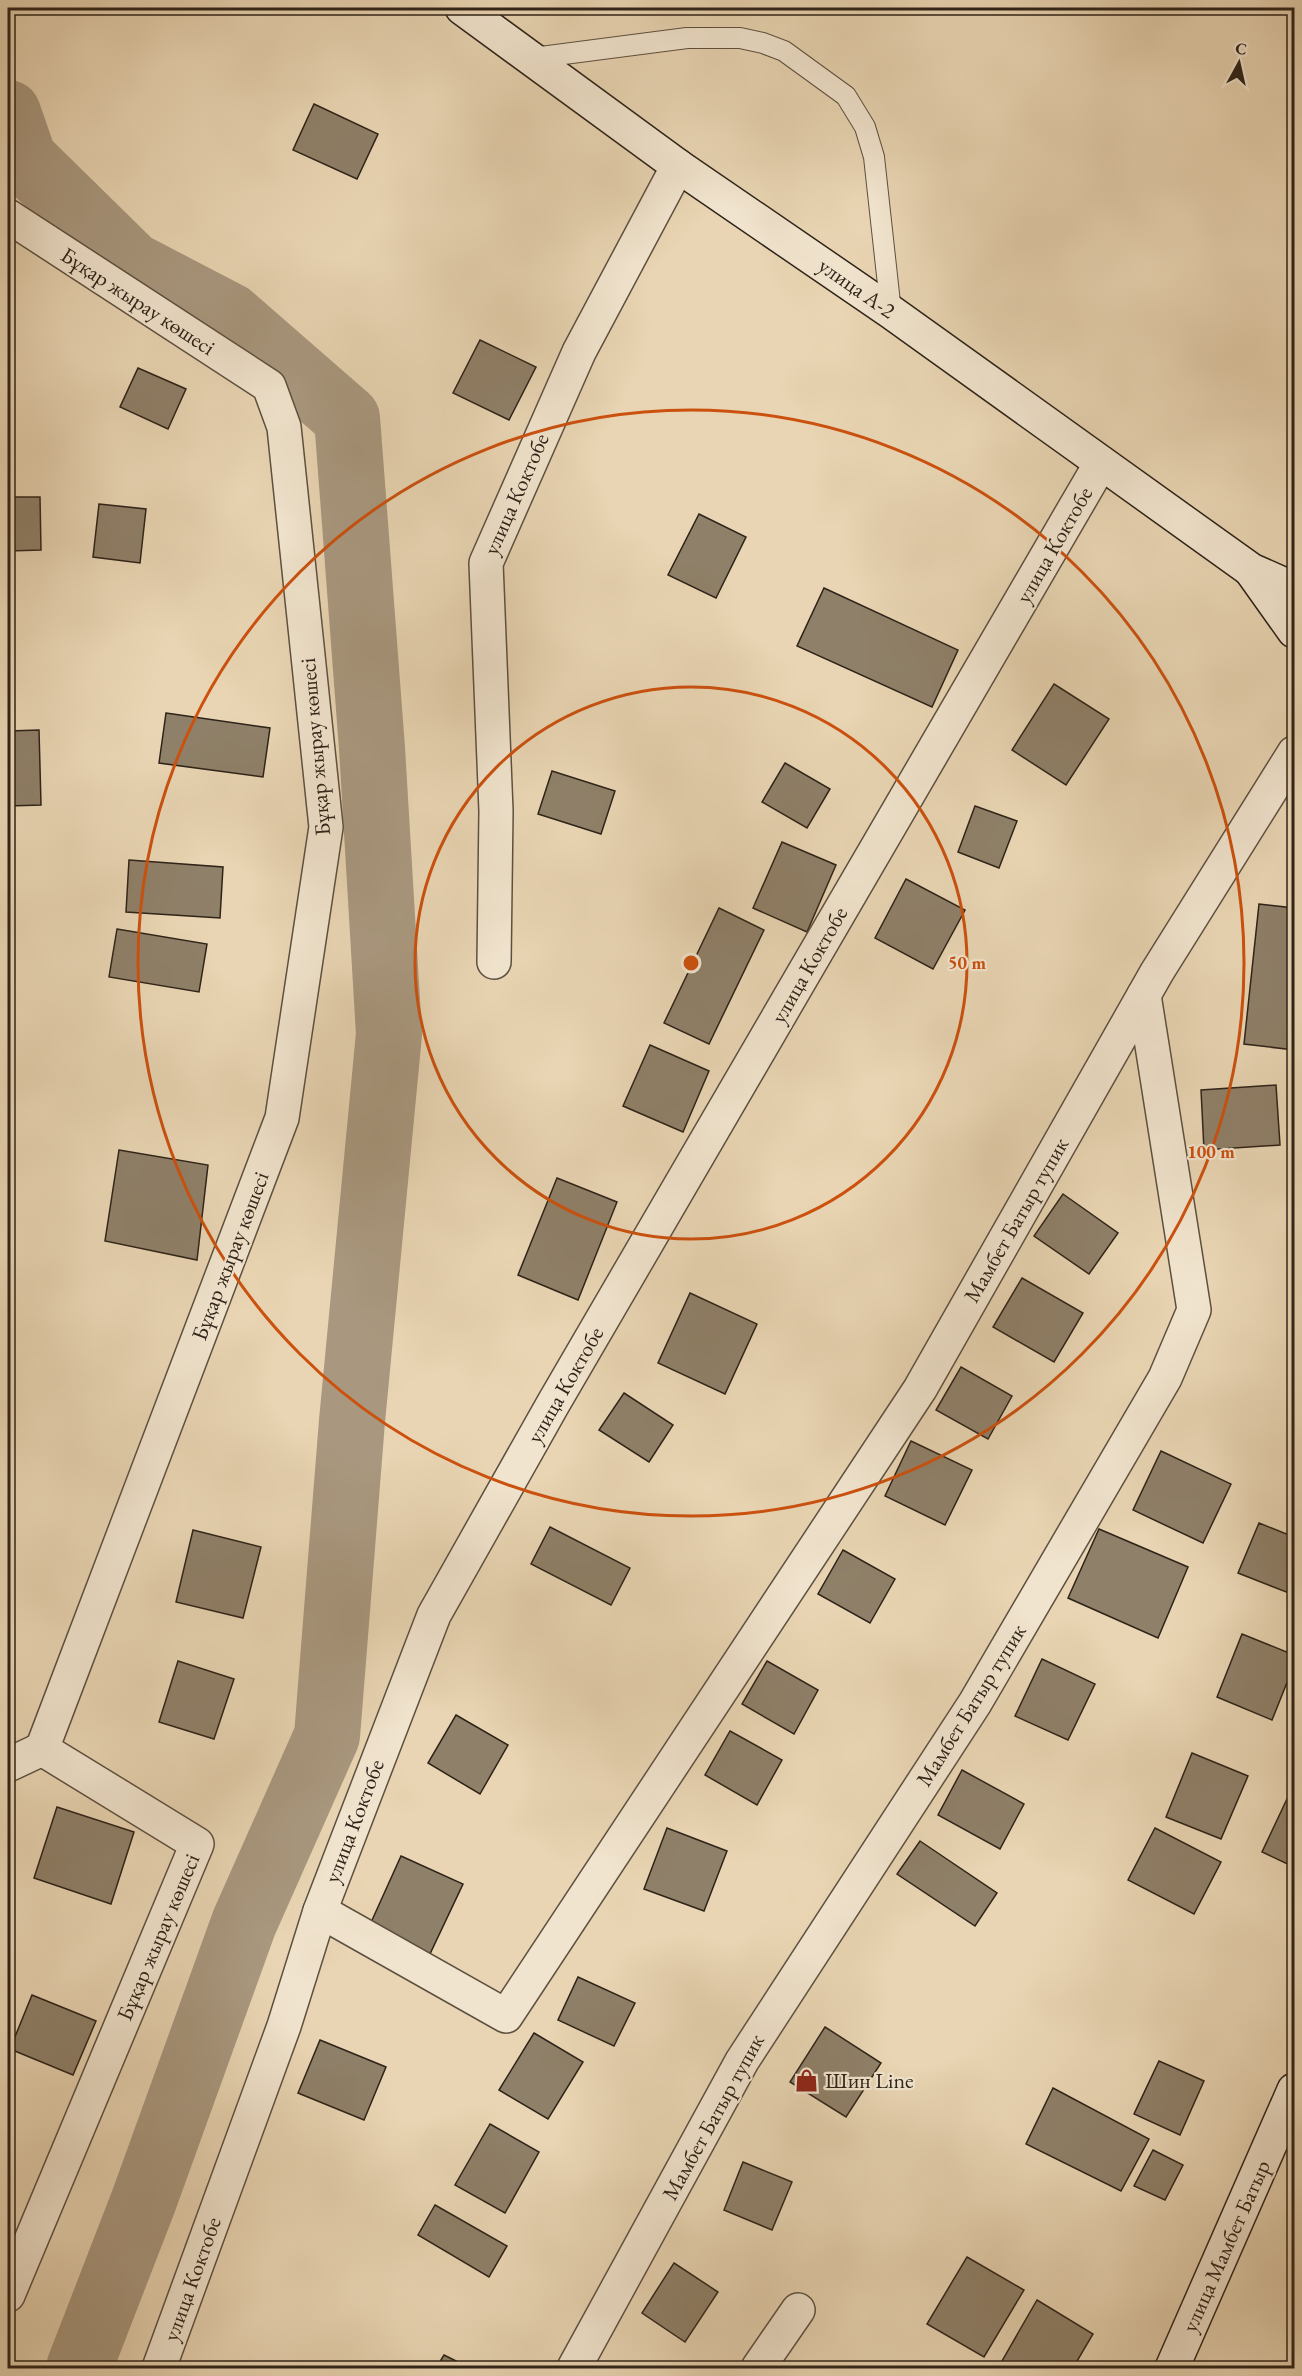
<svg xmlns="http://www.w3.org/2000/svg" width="1302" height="2376" font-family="'EB Garamond',serif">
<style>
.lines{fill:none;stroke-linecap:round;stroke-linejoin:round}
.river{stroke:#a9987f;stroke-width:66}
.building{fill:#8f8069;stroke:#2e2319;stroke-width:1.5}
.service-casing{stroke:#5d5040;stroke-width:22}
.minor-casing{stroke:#5d5040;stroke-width:36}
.secondary-casing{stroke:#2e2319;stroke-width:36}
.service{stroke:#f1e4ce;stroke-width:20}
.minor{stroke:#f1e4ce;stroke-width:33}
.secondary{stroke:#f1e4ce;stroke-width:33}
.ring{fill:none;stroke:#cc510e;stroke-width:3}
.labels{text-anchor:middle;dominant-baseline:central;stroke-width:4.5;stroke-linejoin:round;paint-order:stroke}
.street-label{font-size:22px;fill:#2e2319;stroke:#f1e4ce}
.poi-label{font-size:22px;fill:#2e2319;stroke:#f1e4ce;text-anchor:start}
.centre{fill:#cc510e;stroke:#f1e4ce;stroke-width:3}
.ring-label{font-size:18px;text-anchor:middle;font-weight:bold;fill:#cc510e;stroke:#f1e4ce;stroke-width:4.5;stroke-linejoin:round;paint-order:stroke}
</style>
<rect width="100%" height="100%" fill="#e9d5b3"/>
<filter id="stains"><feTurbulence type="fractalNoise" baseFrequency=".00333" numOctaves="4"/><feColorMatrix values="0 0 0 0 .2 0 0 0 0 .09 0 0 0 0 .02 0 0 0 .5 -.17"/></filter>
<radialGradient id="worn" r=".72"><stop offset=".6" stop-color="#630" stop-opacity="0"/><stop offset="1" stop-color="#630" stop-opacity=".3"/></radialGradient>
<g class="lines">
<path class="river" d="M8,113L24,159L132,265L230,316L347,418L372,748L389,1034L352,1421L327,1736L244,1923L144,2200L79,2368"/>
</g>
<g class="building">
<path d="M314,104L378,134L357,179L293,150Z"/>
<path d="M480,340L536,367L509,420L453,393Z"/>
<path d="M138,368L186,389L168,429L120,407Z"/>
<path d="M8,497H40L41,550L8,551Z"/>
<path d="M99,504L146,509L140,563L93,557Z"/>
<path d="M699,514L746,537L716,598L668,575Z"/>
<path d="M824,588L958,650L932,707L797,646Z"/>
<path d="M1054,684L1109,719L1066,785L1012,750Z"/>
<path d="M166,713L270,728L263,777L159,763Z"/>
<path d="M39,730L41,805L8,806V731Z"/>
<path d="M785,763L830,789L807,828L762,802Z"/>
<path d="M552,771L615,791L601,834L538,814Z"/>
<path d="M975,806L1017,821L999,868L958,852Z"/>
<path d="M782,842L836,865L807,932L753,908Z"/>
<path d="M129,860L223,867L220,918L126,912Z"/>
<path d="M906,879L965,910L933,969L875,938Z"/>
<path d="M1259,904L1294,908V1050L1244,1044Z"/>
<path d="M719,908L764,930L709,1044L664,1023Z"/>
<path d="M117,929L207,944L199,992L109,977Z"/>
<path d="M650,1045L709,1071L683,1132L623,1106Z"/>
<path d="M1276,1085L1280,1145L1204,1150L1201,1090Z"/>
<path d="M119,1150L208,1165L197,1260L105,1241Z"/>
<path d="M557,1178L617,1202L578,1300L518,1275Z"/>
<path d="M1063,1194L1118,1233L1089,1274L1034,1236Z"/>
<path d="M1022,1278L1083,1313L1054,1362L993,1327Z"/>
<path d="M690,1293L757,1324L725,1394L658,1363Z"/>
<path d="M961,1367L1012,1396L988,1439L936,1410Z"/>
<path d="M624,1393L673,1425L649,1462L599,1430Z"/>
<path d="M911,1441L972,1470L945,1525L885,1496Z"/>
<path d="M1161,1451L1231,1484L1203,1543L1133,1510Z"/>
<path d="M1259,1523L1294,1537V1595L1238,1573Z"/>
<path d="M550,1527L630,1568L611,1605L531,1564Z"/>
<path d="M1099,1529L1188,1567L1158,1638L1068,1598Z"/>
<path d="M193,1530L261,1547L243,1618L176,1602Z"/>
<path d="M843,1550L895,1579L870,1623L818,1594Z"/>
<path d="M1242,1634L1294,1655V1665L1272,1720L1217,1697Z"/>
<path d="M1042,1659L1095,1684L1068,1740L1015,1716Z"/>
<path d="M178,1661L234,1679L214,1739L159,1722Z"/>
<path d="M767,1661L818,1690L794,1734L742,1704Z"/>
<path d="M456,1715L508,1745L480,1794L428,1763Z"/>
<path d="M730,1731L782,1760L757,1805L705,1775Z"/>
<path d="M1192,1753L1248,1776L1221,1839L1166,1817Z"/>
<path d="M962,1770L1024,1804L1000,1849L938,1815Z"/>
<path d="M1294,1784V1867L1262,1852Z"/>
<path d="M57,1807L134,1832L111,1904L34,1878Z"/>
<path d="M667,1828L727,1851L704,1911L644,1889Z"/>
<path d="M1155,1828L1221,1862L1194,1914L1128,1880Z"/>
<path d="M920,1841L997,1893L975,1926L897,1874Z"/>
<path d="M401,1856L463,1884L429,1956L368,1929Z"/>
<path d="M578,1977L635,2003L614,2046L558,2020Z"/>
<path d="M32,1995L96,2021L73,2075L10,2049Z"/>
<path d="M825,2027L881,2063L846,2117L790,2082Z"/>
<path d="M534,2033L583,2062L548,2119L499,2090Z"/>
<path d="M320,2040L386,2067L364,2120L298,2093Z"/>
<path d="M1159,2061L1204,2081L1180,2135L1134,2114Z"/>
<path d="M1053,2088L1149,2139L1121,2191L1026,2144Z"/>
<path d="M490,2124L539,2152L505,2213L455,2185Z"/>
<path d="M1153,2150L1183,2165L1165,2200L1134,2186Z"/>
<path d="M743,2162L792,2182L772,2230L724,2210Z"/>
<path d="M435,2205L507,2246L489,2277L418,2235Z"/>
<path d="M967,2257L1024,2290L984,2357L927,2324Z"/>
<path d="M674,2263L718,2292L685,2342L642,2313Z"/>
<path d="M1037,2300L1093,2334L1073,2368H998Z"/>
<path d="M444,2355L470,2368H436Z"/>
</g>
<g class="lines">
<defs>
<path id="service" d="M533,58L687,38H740L763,43L784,51L846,96L865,127L874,157L891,312"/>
<g id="minor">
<path d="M8,216L269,386L284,427L326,827L282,1118L42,1749L197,1844L8,2295"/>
<path d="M494,962L496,811L486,563L579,352L678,166"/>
<path d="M8,1765L42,1749"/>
<path d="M320,1911L506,2016L920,1389L1157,972L1294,753"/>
<path d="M159,2368L284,2026L320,1911L434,1615L553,1404L1101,463"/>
<path d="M574,2368L742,2061L975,1703L1165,1378L1194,1310L1144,995"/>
<path d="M758,2368L798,2310"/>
</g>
<g id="secondary">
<path d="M462,8L678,166L891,312L1251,570L1294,589"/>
<path d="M1252,572L1294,631"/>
<path d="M1172,2368L1294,2090"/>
</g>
</defs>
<use href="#service" class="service-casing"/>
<use href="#minor" class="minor-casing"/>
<use href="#secondary" class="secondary-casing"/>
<use href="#service" class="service"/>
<use href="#minor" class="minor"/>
<use href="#secondary" class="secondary"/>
</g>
<g class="ring">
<circle cx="691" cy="963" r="276"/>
<circle cx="691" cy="963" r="553"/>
</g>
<defs>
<symbol id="shop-bare" viewBox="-9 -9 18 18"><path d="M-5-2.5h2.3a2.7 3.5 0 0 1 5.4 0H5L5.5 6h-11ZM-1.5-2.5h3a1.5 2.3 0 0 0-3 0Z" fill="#8f2418" stroke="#f1e4ce" stroke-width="2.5" paint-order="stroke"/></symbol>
</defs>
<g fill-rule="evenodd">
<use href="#shop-bare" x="790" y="2064" width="33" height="33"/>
</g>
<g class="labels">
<g class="street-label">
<text transform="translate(857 288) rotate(35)">улица А-2</text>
<text transform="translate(138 301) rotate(33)">Бұқар жырау көшесі</text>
<text transform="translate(516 494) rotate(-66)">улица Коктобе</text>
<text transform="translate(1054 545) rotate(-60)">улица Коктобе</text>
<text transform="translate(315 747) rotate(-95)">Бұқар жырау көшесі</text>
<text transform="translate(809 965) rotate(-60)">улица Коктобе</text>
<text transform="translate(1016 1220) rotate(-60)">Мамбет Батыр тупик</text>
<text transform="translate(230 1256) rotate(-69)">Бұқар жырау көшесі</text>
<text transform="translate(565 1385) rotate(-60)">улица Коктобе</text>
<text transform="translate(971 1705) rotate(-58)">Мамбет Батыр тупик</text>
<text transform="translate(354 1821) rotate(-69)">улица Коктобе</text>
<text transform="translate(158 1937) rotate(-67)">Бұқар жырау көшесі</text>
<text transform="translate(713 2117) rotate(-61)">Мамбет Батыр тупик</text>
<text transform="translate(1226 2246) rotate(-66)">улица Мамбет Батыр</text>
<text transform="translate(192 2279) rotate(-70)">улица Коктобе</text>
</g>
<g class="poi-label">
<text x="825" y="2080">Шин Line</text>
</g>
</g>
<circle cx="691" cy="963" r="9" class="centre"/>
<g class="ring-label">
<text x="967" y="969">50 m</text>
<text x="1211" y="1158">100 m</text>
</g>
<rect width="1302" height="2376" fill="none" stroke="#e9d5b3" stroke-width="30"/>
<rect x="9" y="9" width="1284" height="2358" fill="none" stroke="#2e2319" stroke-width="3"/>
<rect x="15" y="15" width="1272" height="2346" fill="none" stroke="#2e2319" stroke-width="1.5"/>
<g transform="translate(1239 63) rotate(8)" stroke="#f1e4ce" stroke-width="4.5" paint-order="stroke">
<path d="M0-4.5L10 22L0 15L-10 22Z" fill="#2e2319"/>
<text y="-9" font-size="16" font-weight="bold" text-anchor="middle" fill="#2e2319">С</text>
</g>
<rect width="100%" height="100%" filter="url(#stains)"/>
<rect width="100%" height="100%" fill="url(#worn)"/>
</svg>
